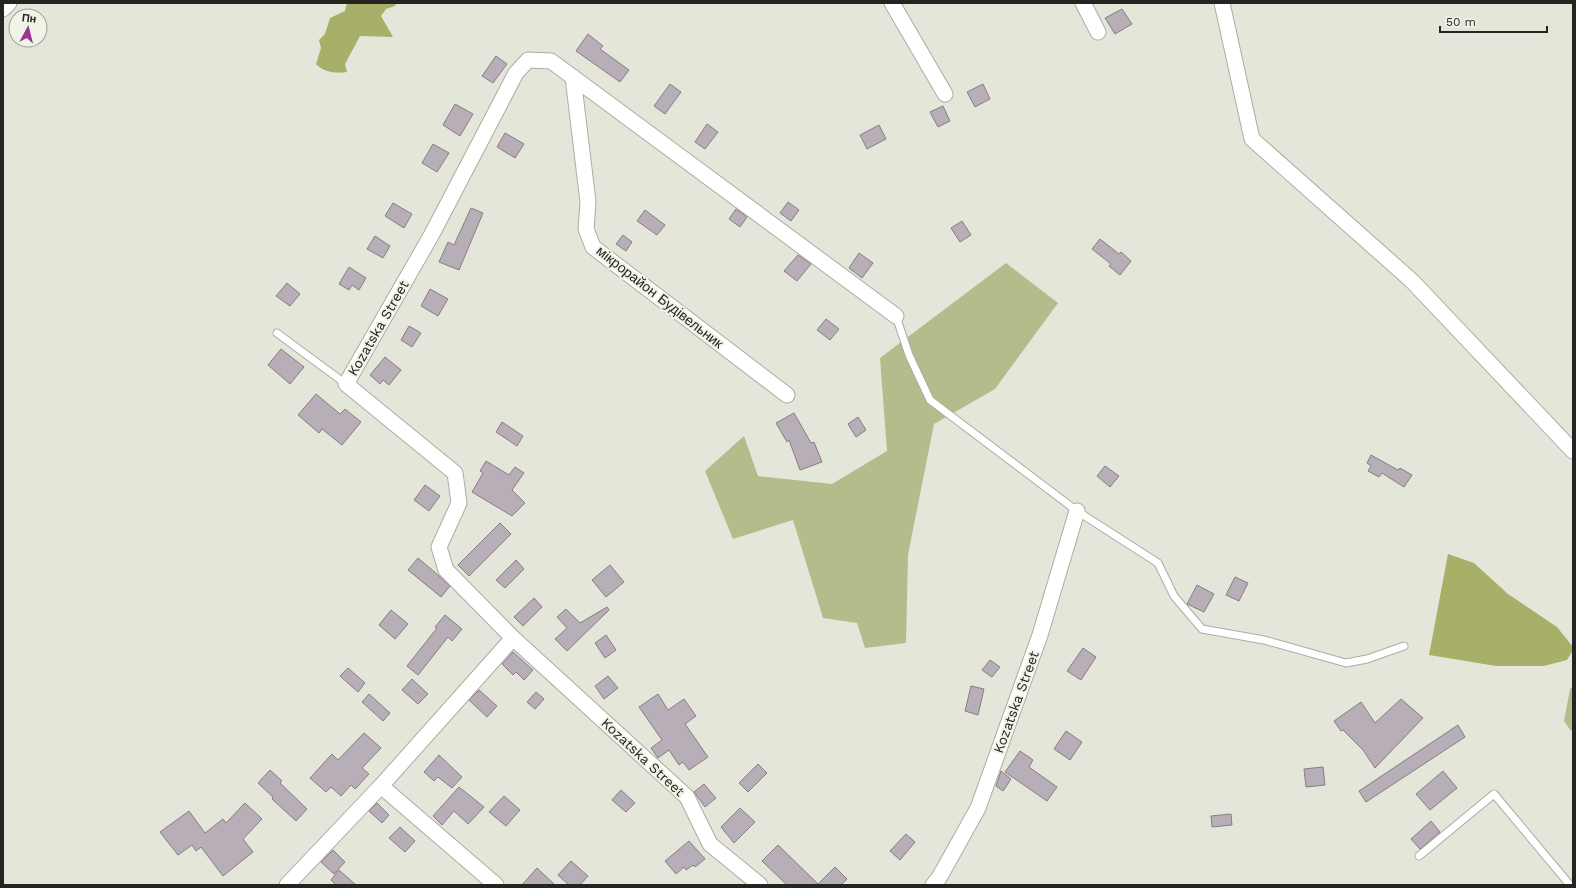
<svg xmlns="http://www.w3.org/2000/svg" width="1576" height="888" font-family="'Work Sans',sans-serif">
<style>
.green{fill:#b6bb8b}
.water{fill:#a8af69}
.building{fill:#b8aeb7;stroke:#867d85}
.lines{fill:none;stroke-linecap:round;stroke-linejoin:round}
.lane-casing{stroke:#abada2;stroke-width:9}
.street-casing{stroke:#abada2;stroke-width:17}
.lane{stroke:#fff;stroke-width:7}
.street{stroke:#fff;stroke-width:15}
.labels{text-anchor:middle;dominant-baseline:central;stroke-width:4;stroke-linejoin:round;paint-order:stroke}
.street-label{font-size:14px;fill:#242520;stroke:#f1f3e7}
</style>
<rect width="100%" height="100%" fill="#e4e6da"/>
<g class="green">
<path d="M1006,263L1058,303L995,389L934,424L908,555L906,643L865,648L857,623L823,618L793,520L733,539L705,471L744,436L758,476L832,484L887,451L880,358Z"/>
<path d="M1573,687V729L1571,731L1564,721L1570,689Z"/>
</g>
<g class="water">
<path d="M347,3H396L395,6L386,9L381,16L393,37L360,36L345,64L347,72C335,74 324,72 316,64L321,48L319,40L325,34L330,18L345,11Z"/>
<path d="M1448,554L1474,563L1508,594L1557,627L1573,647V650L1567,660L1544,666H1496L1429,655Z"/>
</g>
<g class="building">
<path d="M1122,9L1132,24L1115,34L1105,18Z"/>
<path d="M588,34L603,46L600,49L629,70L620,82L576,51Z"/>
<path d="M496,56L507,64L493,83L482,76Z"/>
<path d="M670,84L681,92L665,114L654,106Z"/>
<path d="M983,84L990,99L975,107L967,92Z"/>
<path d="M455,104L473,114L460,136L443,125Z"/>
<path d="M943,106L950,121L938,127L930,112Z"/>
<path d="M707,124L718,132L705,149L695,142Z"/>
<path d="M879,125L886,139L867,149L860,135Z"/>
<path d="M505,133L524,144L515,158L497,147Z"/>
<path d="M433,144L449,153L437,172L422,163Z"/>
<path d="M788,202L799,210L791,221L780,213Z"/>
<path d="M393,203L412,214L404,228L385,216Z"/>
<path d="M471,208L483,213L459,270L439,262L448,242L454,245Z"/>
<path d="M736,209L747,217L740,227L729,219Z"/>
<path d="M645,210L665,225L657,235L637,221Z"/>
<path d="M962,221L971,235L960,242L951,228Z"/>
<path d="M623,235L632,242L626,251L616,244Z"/>
<path d="M375,236L390,246L383,258L367,249Z"/>
<path d="M1100,239L1119,254L1121,252L1131,261L1120,275L1109,266L1111,264L1092,249Z"/>
<path d="M859,253L873,263L862,278L849,268Z"/>
<path d="M798,255L811,264L797,281L784,271Z"/>
<path d="M349,267L366,278L359,290L352,285L349,290L339,284Z"/>
<path d="M287,283L300,294L290,306L276,296Z"/>
<path d="M430,289L448,299L438,316L421,306Z"/>
<path d="M826,319L839,329L830,340L817,330Z"/>
<path d="M409,326L421,333L412,347L401,340Z"/>
<path d="M281,349L304,367L290,384L268,365Z"/>
<path d="M385,357L401,370L389,385L383,380L380,384L370,375Z"/>
<path d="M316,394L340,414L345,409L361,422L342,445L322,429L319,433L298,415Z"/>
<path d="M794,413L811,443L814,442L822,462L800,470L789,440L787,442L776,423Z"/>
<path d="M858,417L866,430L856,437L848,424Z"/>
<path d="M502,422L523,436L517,446L496,432Z"/>
<path d="M1371,455L1398,470L1400,468L1412,475L1404,487L1382,473L1379,477L1368,471L1371,466L1367,463Z"/>
<path d="M486,461L509,475L515,467L524,473L512,490L525,503L512,516L472,492L483,473L480,471Z"/>
<path d="M1105,466L1119,476L1110,487L1097,476Z"/>
<path d="M425,485L440,496L429,511L414,500Z"/>
<path d="M500,523L511,534L469,576L458,565Z"/>
<path d="M418,558L438,575L450,586L441,597L408,570Z"/>
<path d="M516,560L524,569L505,588L496,580Z"/>
<path d="M610,565L624,582L606,597L592,580Z"/>
<path d="M1235,577L1248,583L1239,601L1226,595Z"/>
<path d="M1197,585L1214,594L1204,612L1187,604Z"/>
<path d="M534,598L542,607L523,626L514,617Z"/>
<path d="M607,607L609,610L567,651L555,639L567,628L557,617L566,609L580,623Z"/>
<path d="M391,610L408,624L395,639L379,625Z"/>
<path d="M445,615L462,629L452,641L448,637L418,675L407,666L437,628L435,627Z"/>
<path d="M606,635L616,650L605,658L595,643Z"/>
<path d="M1083,648L1096,657L1081,680L1067,671Z"/>
<path d="M513,652L533,670L524,680L516,672L513,675L502,664Z"/>
<path d="M990,660L1000,667L992,677L982,670Z"/>
<path d="M348,668L365,683L358,692L340,676Z"/>
<path d="M608,676L618,688L604,699L595,686Z"/>
<path d="M412,679L428,694L418,704L402,690Z"/>
<path d="M971,686L984,689L978,715L965,711Z"/>
<path d="M479,690L497,706L487,717L469,700Z"/>
<path d="M536,692L544,699L535,709L527,702Z"/>
<path d="M369,694L390,713L383,721L362,702Z"/>
<path d="M658,694L668,710L684,699L696,716L685,724L708,757L689,770L683,762L679,765L669,750L658,758L651,748L662,740L639,707Z"/>
<path d="M1401,699L1423,718L1375,768L1363,750L1343,730L1341,731L1334,721L1361,702L1375,723Z"/>
<path d="M1458,725L1465,737L1366,802L1359,791Z"/>
<path d="M1066,731L1082,742L1070,760L1054,749Z"/>
<path d="M364,733L381,748L362,768L369,774L355,789L351,785L341,796L331,787L326,792L310,778L332,754L338,760Z"/>
<path d="M1020,751L1033,760L1029,767L1057,787L1047,801L1005,772Z"/>
<path d="M439,755L462,777L452,788L438,777L434,781L424,772Z"/>
<path d="M758,764L767,773L748,792L739,783Z"/>
<path d="M1323,767L1325,785L1306,787L1304,769Z"/>
<path d="M270,770L282,781L280,783L307,809L296,821L272,799L273,797L258,783Z"/>
<path d="M1001,771L1011,779L1003,791L996,786Z"/>
<path d="M1443,771L1457,788L1430,810L1416,794Z"/>
<path d="M704,784L716,798L705,807L694,792Z"/>
<path d="M459,787L484,807L468,824L454,811L442,825L433,816Z"/>
<path d="M621,790L635,803L626,812L612,800Z"/>
<path d="M504,796L520,810L506,826L489,812Z"/>
<path d="M245,803L262,819L243,839L253,852L223,876L201,847L196,851L192,845L178,855L160,832L189,811L205,833L223,819L226,823Z"/>
<path d="M377,803L389,815L382,823L369,811Z"/>
<path d="M740,808L755,822L734,843L721,827Z"/>
<path d="M1231,814L1232,825L1212,827L1211,816Z"/>
<path d="M1431,821L1440,832L1420,849L1411,839Z"/>
<path d="M400,827L415,841L405,852L389,838Z"/>
<path d="M906,834L915,842L900,860L890,851Z"/>
<path d="M689,841L705,859L695,867L693,865L686,870L684,867L676,874L665,861Z"/>
<path d="M778,845L818,884L835,867L847,879L841,885H787L762,861Z"/>
<path d="M333,850L345,862L334,874L321,862Z"/>
<path d="M571,861L588,876L580,885H569L558,875Z"/>
<path d="M537,868L555,885H522Z"/>
<path d="M339,870L356,885H336L331,880Z"/>
</g>
<g class="lines">
<defs>
<g id="lane">
<path d="M896,316L909,355L930,400L1077,511L1158,563L1174,596L1202,629L1264,640L1346,663L1367,659L1404,646"/>
<path d="M277,333L346,384"/>
<path d="M1419,856L1494,794L1570,885"/>
</g>
<g id="street">
<path d="M892,3L945,94"/>
<path d="M1083,3L1098,32"/>
<path d="M1222,3L1252,139L1412,281L1573,451"/>
<path d="M3,9L9,3"/>
<path d="M573,77L588,202L586,229L593,247L787,395"/>
<path d="M381,786L496,885"/>
<path d="M287,885L381,786L513,638"/>
<path d="M760,885L710,844L687,797L513,638L446,570L439,547L459,503L455,473L346,384L432,234L516,73L528,60L551,61L896,316"/>
<path d="M933,885L939,878L978,808L1040,635L1077,511"/>
</g>
</defs>
<use href="#lane" class="lane-casing"/>
<use href="#street" class="street-casing"/>
<use href="#lane" class="lane"/>
<use href="#street" class="street"/>
</g>
<g class="labels">
<g class="street-label">
<text transform="translate(660 297) rotate(38)">мікрорайон Будівельник</text>
<text transform="translate(378 328) rotate(-60)">Kozatska Street</text>
<text transform="translate(1016 702) rotate(-70)">Kozatska Street</text>
<text transform="translate(643 757) rotate(43)">Kozatska Street</text>
</g>
</g>
<rect width="1576" height="888" fill="none" stroke="#242520" stroke-width="8"/>
<g transform="translate(28 28) rotate(7)"><circle r="19" fill="#f1f3e7" stroke="#9fa197"/>
<path d="M0-3L7 15L0 10L-7 15Z" fill="#9a3499"/>
<text y="-6" font-size="11" font-weight="bold" text-anchor="middle" fill="#242520">Пн</text>
</g>
<path d="M1440 26v6h107v-6" fill="none" stroke="#242520" stroke-width="2"/>
<text x="1446" y="26" font-size="12" fill="#242520" stroke="#f1f3e7" stroke-width="3" paint-order="stroke">50 m</text>
</svg>
